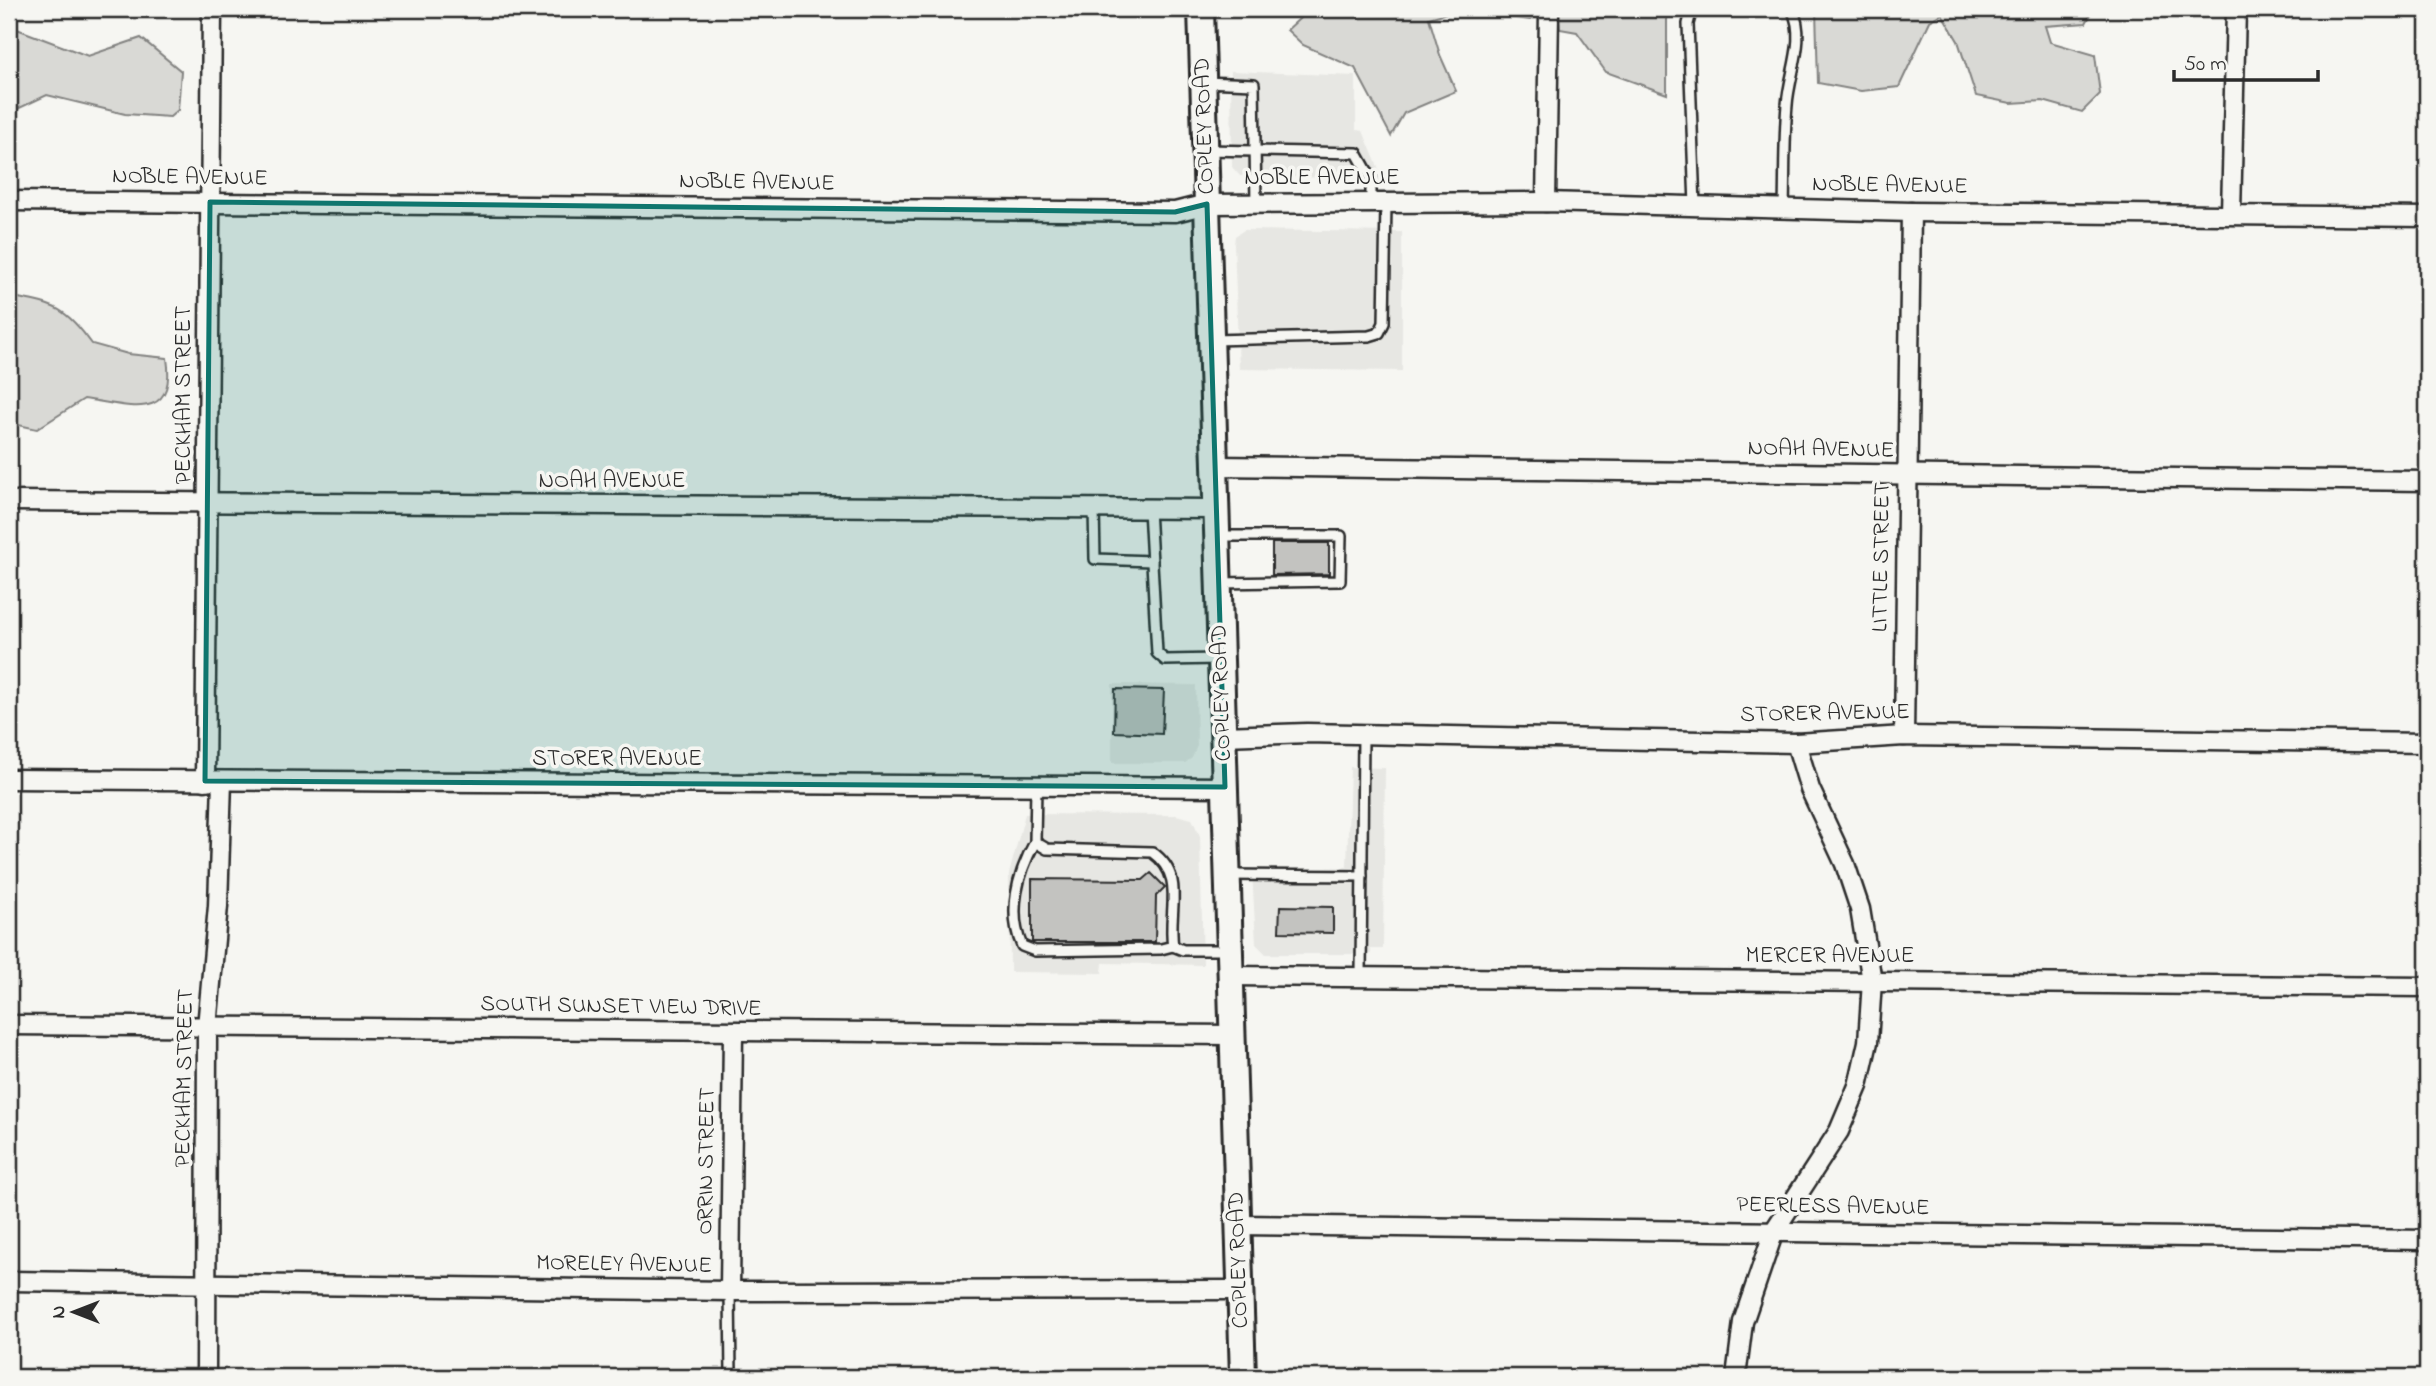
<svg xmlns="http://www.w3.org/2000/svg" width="2436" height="1386" font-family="'Indie Flower',sans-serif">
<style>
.built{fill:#e7e7e3}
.green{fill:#d9d9d5;stroke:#828280;stroke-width:2}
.building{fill:#c3c3c0;stroke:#2b2b2b;stroke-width:2}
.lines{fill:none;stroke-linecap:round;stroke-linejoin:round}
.lane-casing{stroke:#2b2b2b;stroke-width:14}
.street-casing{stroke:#2b2b2b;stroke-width:23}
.secondary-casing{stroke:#2b2b2b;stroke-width:30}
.lane{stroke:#f6f6f2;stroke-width:9}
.street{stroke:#f6f6f2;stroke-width:18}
.secondary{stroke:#f6f6f2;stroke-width:24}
.marked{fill:#0f766e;fill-opacity:0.2;stroke:#0f766e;stroke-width:5;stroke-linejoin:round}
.labels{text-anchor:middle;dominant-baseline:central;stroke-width:7;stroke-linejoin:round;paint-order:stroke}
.street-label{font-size:23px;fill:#2b2b2b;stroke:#f6f6f2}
</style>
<rect width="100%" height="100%" fill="#f6f6f2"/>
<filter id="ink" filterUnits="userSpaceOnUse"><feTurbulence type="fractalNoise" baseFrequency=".0143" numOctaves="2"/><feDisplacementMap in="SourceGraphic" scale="14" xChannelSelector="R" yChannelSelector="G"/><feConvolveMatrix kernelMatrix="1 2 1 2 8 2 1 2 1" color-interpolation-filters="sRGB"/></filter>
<g filter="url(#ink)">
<g class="built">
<path d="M1231,71L1356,76V130L1363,131L1383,179L1240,176L1232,167Z"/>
<path d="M1244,230L1402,232V371L1239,369L1234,244L1235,236Z"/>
<path d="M1112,684L1196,685L1197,746L1192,758L1185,763H1112Z"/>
<path d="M1350,767L1385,768L1383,949H1371V954H1266L1256,944L1252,871L1347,867Z"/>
<path d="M1025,814L1176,815L1192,819L1200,836L1203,965L1103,963L1102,973L1010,972L1009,874Z"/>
</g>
<g class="green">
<path d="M1310,9H1546L1530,20L1457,10L1429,18L1440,55L1456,91L1404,113L1391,136L1355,68L1303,45L1287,30Z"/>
<path d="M1558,9H1667V94L1606,72L1577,32L1560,29Z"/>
<path d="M1816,9H2094L2086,23L2045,26L2050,42L2095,55L2100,94L2082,112L2043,101L2011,103L1976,96L1958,41L1942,14L1930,21L1899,87L1861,91L1818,83Z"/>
<path d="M9,26L88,56L141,38L181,71L178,110L170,117L125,114L47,95L9,113Z"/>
<path d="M9,296C54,305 64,305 92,344L128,354L167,358C177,424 128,405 84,399L37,429L9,423Z"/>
</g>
<g class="building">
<path d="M1272,543H1329V574L1272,575Z"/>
<path d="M1115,689L1164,690L1162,734L1114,732Z"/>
<path d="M1151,873L1165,887L1156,896L1155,942H1032V879L1143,880Z"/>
<path d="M1280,906L1333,907V933L1279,932Z"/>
</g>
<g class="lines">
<defs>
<g id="lane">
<path d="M1692,9L1688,24L1695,206"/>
<path d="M1204,82L1254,84L1256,203"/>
<path d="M1206,150L1357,153L1371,178V203"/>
<path d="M1784,208C1785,174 1784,139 1787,105C1789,73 1807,39 1792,9"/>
<path d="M1213,340L1369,336L1379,333L1384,323L1386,203"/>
<path d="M1094,508L1095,559L1152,561"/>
<path d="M1149,509L1157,653L1165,660L1218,659"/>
<path d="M1220,536H1341L1340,581L1220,583"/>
<path d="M1036,786L1035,842L1047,849L1152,852C1187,877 1167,910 1173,946L1183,950H1229"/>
<path d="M1035,842C1018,873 1007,912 1022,946L1035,951L1161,949L1173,946"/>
<path d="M1230,875L1362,876"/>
<path d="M1361,977L1363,734"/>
<path d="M730,1291L731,1377"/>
</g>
<g id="street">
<path d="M9,201L1175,212L1207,204L1546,202L1911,212L2427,217"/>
<path d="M1546,202L1549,13"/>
<path d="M2231,213L2236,9"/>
<path d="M1215,466L2427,481"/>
<path d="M9,501L1215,509"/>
<path d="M1224,736L1307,733L1796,743L1904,736L2427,743"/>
<path d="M1904,736L1911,212"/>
<path d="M9,779L1225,787"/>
<path d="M205,781L212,9"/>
<path d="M1232,976L2427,987"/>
<path d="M9,1025L1232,1035"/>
<path d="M1239,1225L2427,1240"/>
<path d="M9,1281L730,1291L1239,1290"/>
<path d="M730,1291L733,1032"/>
<path d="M206,1377L207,1027L218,906L222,781"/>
<path d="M1736,1377L1743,1322L1774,1231L1839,1131L1858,1086L1868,1042L1872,981L1860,909L1845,864L1810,789L1796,743"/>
</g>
<path id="secondary" d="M1201,9L1243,1377"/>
</defs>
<use href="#lane" class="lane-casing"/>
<use href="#street" class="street-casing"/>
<use href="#secondary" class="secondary-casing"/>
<use href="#lane" class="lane"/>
<use href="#street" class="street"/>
<use href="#secondary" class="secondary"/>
</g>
</g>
<path class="marked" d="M210,202L1175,212L1207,204L1225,787L205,781Z"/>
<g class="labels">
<g class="street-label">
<text transform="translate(1205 126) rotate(-92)">COPLEY ROAD</text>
<text transform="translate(190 178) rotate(1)">NOBLE AVENUE</text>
<text x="1322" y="178">NOBLE AVENUE</text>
<text transform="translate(757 183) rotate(1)">NOBLE AVENUE</text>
<text transform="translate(1890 186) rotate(1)">NOBLE AVENUE</text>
<text transform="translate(184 395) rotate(-90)">PECKHAM STREET</text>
<text transform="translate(1821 450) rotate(1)">NOAH AVENUE</text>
<text x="612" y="481">NOAH AVENUE</text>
<text transform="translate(1882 557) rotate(-89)">LITTLE STREET</text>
<text transform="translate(1222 693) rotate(-92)">COPLEY ROAD</text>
<text transform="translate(1825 714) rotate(-1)">STORER AVENUE</text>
<text x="617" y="759">STORER AVENUE</text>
<text x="1830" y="956">MERCER AVENUE</text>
<text transform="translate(621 1007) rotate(1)">SOUTH SUNSET VIEW DRIVE</text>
<text transform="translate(185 1078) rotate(-89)">PECKHAM STREET</text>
<text transform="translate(707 1161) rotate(-89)">ORRIN STREET</text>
<text transform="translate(1833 1207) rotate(1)">PEERLESS AVENUE</text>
<text transform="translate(1239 1260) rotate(-92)">COPLEY ROAD</text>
<text transform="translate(624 1265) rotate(1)">MORELEY AVENUE</text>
</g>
</g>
<rect width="2436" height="1386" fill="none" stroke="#f6f6f2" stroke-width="35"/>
<rect x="18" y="18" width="2401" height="1351" fill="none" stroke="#2b2b2b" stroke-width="2.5" filter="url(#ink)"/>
<g transform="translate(74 1312) rotate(270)" stroke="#f6f6f2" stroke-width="5" paint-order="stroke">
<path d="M0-5L12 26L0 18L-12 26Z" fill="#2b2b2b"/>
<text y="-10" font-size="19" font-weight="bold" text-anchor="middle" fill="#2b2b2b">N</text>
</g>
<path d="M2174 70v10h144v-10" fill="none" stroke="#2b2b2b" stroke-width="3.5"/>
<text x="2184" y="70" font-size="21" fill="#2b2b2b" stroke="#f6f6f2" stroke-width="5" paint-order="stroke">50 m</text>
</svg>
